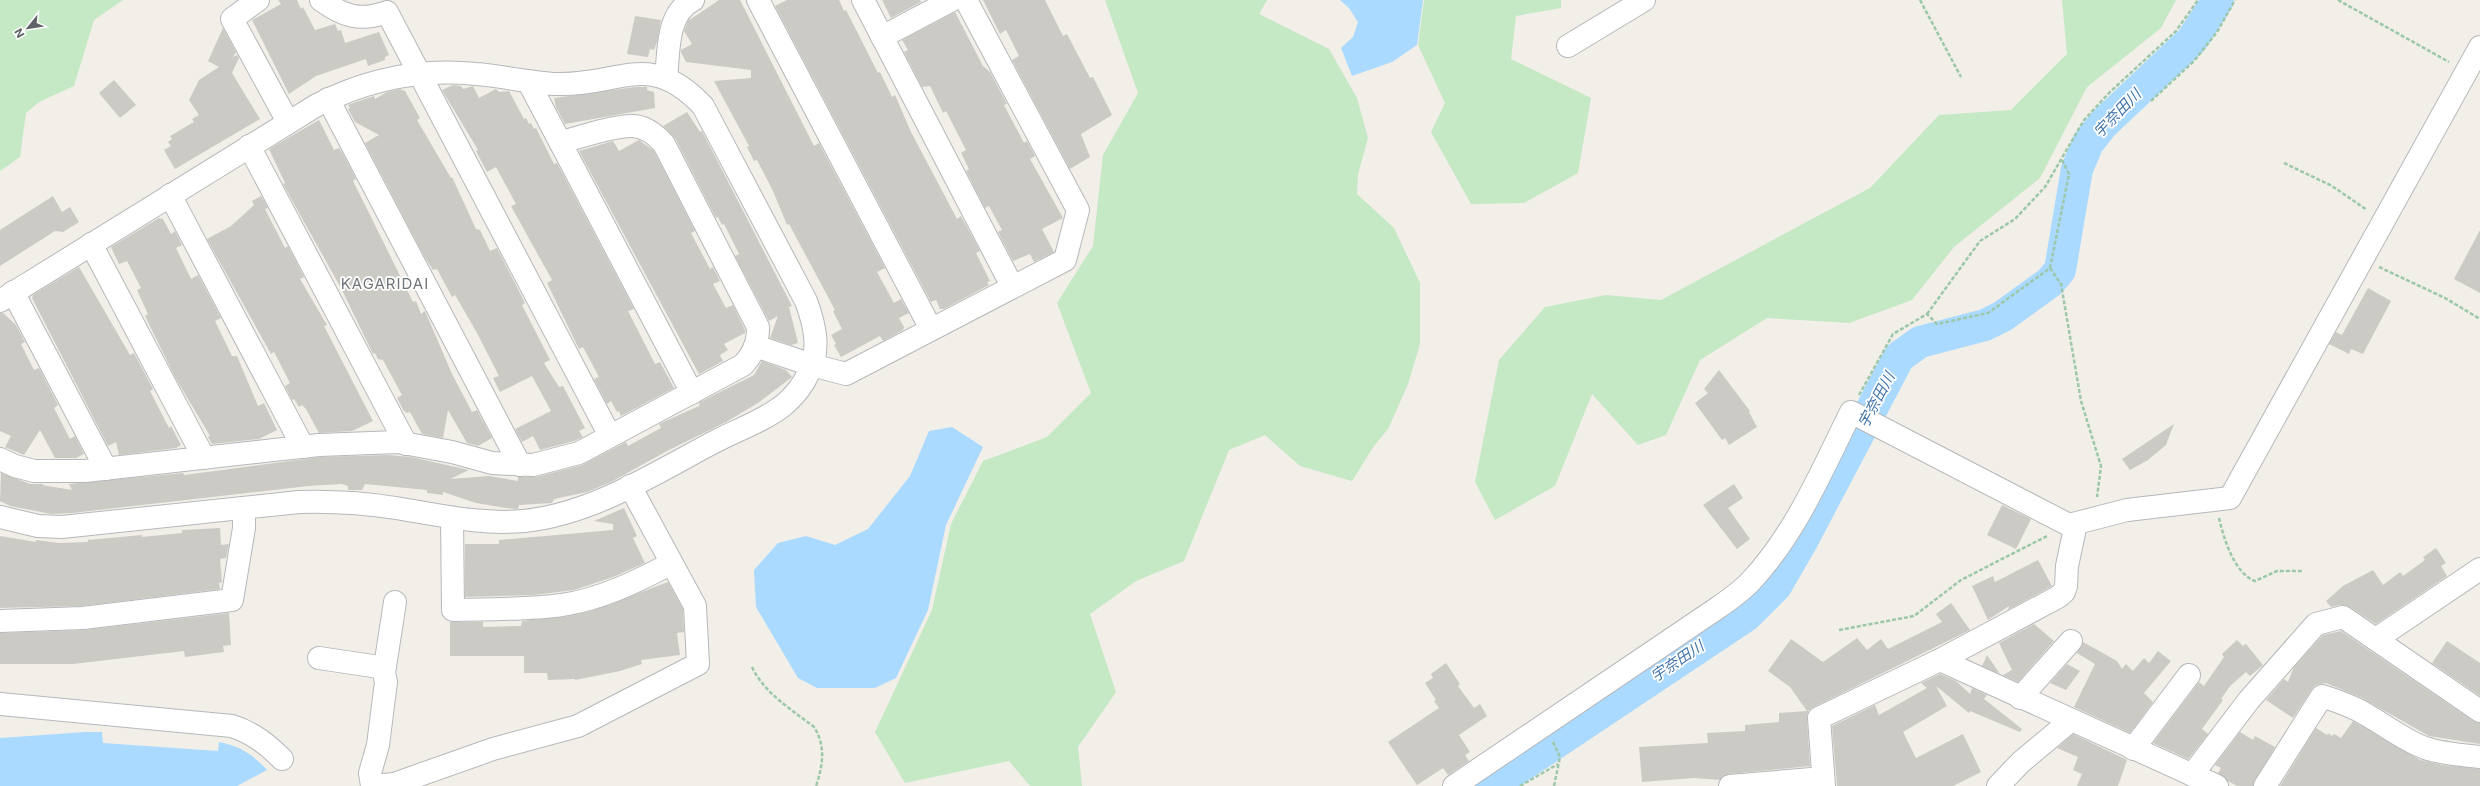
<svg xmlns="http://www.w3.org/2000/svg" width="2480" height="786" font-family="Inter,'Noto Sans JP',sans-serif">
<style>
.green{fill:#c5e8c5}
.water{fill:#aadaff}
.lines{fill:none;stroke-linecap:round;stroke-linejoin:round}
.river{stroke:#aadaff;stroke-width:32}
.building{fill:#cccac5}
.minor-casing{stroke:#b5b8bc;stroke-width:24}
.path{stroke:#9cc7a9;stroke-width:2.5;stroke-dasharray:4 2;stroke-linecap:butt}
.minor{stroke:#fff;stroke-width:22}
.labels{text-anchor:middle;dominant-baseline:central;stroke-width:3.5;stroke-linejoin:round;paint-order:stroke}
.water-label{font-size:15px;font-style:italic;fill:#4174aa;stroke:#fff}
.neighbourhood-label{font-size:15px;letter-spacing:1px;fill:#70757a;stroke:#fff}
</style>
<rect width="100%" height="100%" fill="#f1efe8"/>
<g class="green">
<path d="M0,0H123L94,20L74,86L39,102L26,113L20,157L0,171Z"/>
<path d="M1105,0H1267L1259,14L1329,49L1357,98L1368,138L1358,174L1357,194L1394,228L1420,283V344L1408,384L1388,429L1374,446L1352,481L1300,466L1265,435L1229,450L1184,561L1136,581L1090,614L1116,692L1078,747L1082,786H1030L1009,761L905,783L875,732L932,610L951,524L983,461L1047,437L1091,393L1057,303L1093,246L1103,155L1138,93Z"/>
<path d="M1424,0H1561V8L1516,16L1511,59L1591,98L1578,173L1524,203L1471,204L1431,132L1445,103L1418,45Z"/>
<path d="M2062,0H2176L2161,28L2087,87L2040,178L1954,247L1912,300L1849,323L1767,318L1700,360L1666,435L1638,445L1592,394L1555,486L1495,520L1475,482L1499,360L1545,307L1606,295L1661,300L1870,188L1939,115L2011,110L2067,54Z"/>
</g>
<g class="water">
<path d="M1340,0H1423L1417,45L1392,62L1352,76L1341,48L1353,37L1358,22L1349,8Z"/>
<path d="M952,427L983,447L946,525L928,610L896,678L875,688H817L798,678L756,607L754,570L778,543L806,536L835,545L868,529L910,476L929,431Z"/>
<path d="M85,732H102L103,743L218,751L219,742C240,746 252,754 267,770L237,786H0V738Z"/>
</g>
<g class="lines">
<path class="river" d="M1491,786L1746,616L1776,586L1802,541L1899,357L1920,342L1985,325L2003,316L2050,282L2060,270L2077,169L2088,143L2103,124L2192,40L2218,0"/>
</g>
<g class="building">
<path d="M278,0H297L301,9L303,7L315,30L335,24L338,31L341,30L345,43L379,32L389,55L385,57V60L368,66L366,59L316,76L289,94L252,20L281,4Z"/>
<path d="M719,0H740L814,146L819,143L885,268L877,272L894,303L901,299L909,313L899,318L904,327L903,330L883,341L880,336L841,357L834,345L836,344L831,335L842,329L833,311L835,310L789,224L787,225L773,191L757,160L754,161L747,147L749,146L714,81L751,78V70L686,62L681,52V50L692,44L684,31L688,21Z"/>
<path d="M787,0H839L844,11L846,10L878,73L880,72L892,97L895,95L911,132L957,219L961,216L980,251L976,253L990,281L987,282L989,285L944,309H940L936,300L931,302L775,6Z"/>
<path d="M882,0H920L921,2L891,18Z"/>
<path d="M983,0H1045L1063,36L1067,34L1090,78L1093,77L1112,115L1081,134L1090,157L1070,169L1012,60L1019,56L1006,30L1000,34Z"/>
<path d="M955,12L983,66L990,72L1007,104L1004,105L1024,143L1027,141L1035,156L1030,159L1063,218L1042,229L1054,252L1034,262L1030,254L1013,261L998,232L1002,230L989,206L985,208L966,171L969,169L961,153L966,150L946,111L943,113L930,86L922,87L904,52L908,50L902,40Z"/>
<path d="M635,16L661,20L657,42L654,50L650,49L648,57L627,54Z"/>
<path d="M223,28L236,52L233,57L237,55L239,58L232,73L260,119L175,169L164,150L171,146L168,142L172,139L170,136L194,122L192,119L199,115L189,100L199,80L219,67L208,61Z"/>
<path d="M114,80L136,105L120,118L99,93Z"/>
<path d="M453,85L461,86L463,89L473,86L479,98L496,89L499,92L509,91L524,119L526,118L529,124L531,123L534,129L536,128L554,164L557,163L634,309L628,311L655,364L660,362L674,388L621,416L619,411L617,412L611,401L607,404L594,379L599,377L583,347L579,349L547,283L552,280L511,206L516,204L496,167L487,172L476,151L478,150L442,90Z"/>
<path d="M635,87H647V90L654,92L655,108L565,124L556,107L554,98Z"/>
<path d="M400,89L405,91L420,118L417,120L451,178L452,177L476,229L480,230L490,251L497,248L525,303L522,305L550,360L544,363L559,387L563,386L585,428L579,431L583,437L574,441L540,450L533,436L522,442L515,429L551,411L532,376L500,392L493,378L499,376L477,333L455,295L452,297L437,269L433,270L424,256L365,143L379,135L355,122L348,109L350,108L348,105L359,101L374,96L375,99L387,92Z"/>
<path d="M687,112L700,132L702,131L792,306L789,307L798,343L791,345L770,338L778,316L769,321L735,256L739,254L724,224L722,225L718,217L716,218L675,138L663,126Z"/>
<path d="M319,120L334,150L339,148L343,154L356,179L353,181L368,211L413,302L416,301L421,314L425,311L452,374L472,412L477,410L492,438L478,446L467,443L448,410L443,438L422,434L410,412L407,413L404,411L397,398L402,395L383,360L378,359L375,353L373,354L342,290L283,184L285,183L269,149Z"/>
<path d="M639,140L654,151L695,231L691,233L710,269L713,267L720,281L713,284L726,308L733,305L745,330V333L724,344L728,350L720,355L723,361L699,374L579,151L613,141L619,151Z"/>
<path d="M53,196L62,212L70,207L79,222L63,232L55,231L0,266V230Z"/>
<path d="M261,196L268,208L265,209L285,248L288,246L304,277L300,279L327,325L324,326L373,421L352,431L319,433L306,409L302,405L299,407L294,399L292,400L285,386L290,383L274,352L271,354L207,239L231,226L254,205L252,201Z"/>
<path d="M159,218L163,219L171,234L175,231L182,245L176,248L191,279L198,275L221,318L215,321L232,356H237L258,406L264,403L277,430L259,439L212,444L208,437L210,436L175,377L145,316L148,314L137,290L141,288L127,261L119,264L111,247Z"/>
<path d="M2480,230V293L2454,279Z"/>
<path d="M79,267L130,355L134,353L153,389L150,391L169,428L171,426L181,445L176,448L119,455L116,442L108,446L32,298L33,295Z"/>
<path d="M2368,288L2391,301L2363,354L2351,349L2349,354L2329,344L2336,332L2342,335Z"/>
<path d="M0,313H3L16,325L25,342L21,344L34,370L39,368L58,405L54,408L70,439L75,436L84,454L76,458H55L40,430L24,455L5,447L11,436L0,431Z"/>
<path d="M762,361L786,370L792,377L758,403L726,422L667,451L611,482L587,492L554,499L552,503L519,505L518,509L506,508L476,503L443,492V495L427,493V490L365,484L362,490H348V486L342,484L309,486L72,513L51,514L10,506L0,501L1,473L30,484H44L42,485L72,490L69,484L183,473L184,475L320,457L388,455L411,457L469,470L450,479L489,476L518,481V477H536L582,465L626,442L628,446L661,428L659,424L699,406L700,402L754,375Z"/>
<path d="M1719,370L1750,411L1749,412L1757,427L1729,445L1725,438L1722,440L1695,403L1708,393L1704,389Z"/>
<path d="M2174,424L2166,445L2148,460L2130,470L2122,459Z"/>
<path d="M1734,484L1743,498L1728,508L1750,539L1737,549L1703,505Z"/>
<path d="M2002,505L2031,519L2016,549L1987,535Z"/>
<path d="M624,508L637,536L633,538L645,563L613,577L574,590L534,595L465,597V544H499V540L613,530V524L594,521Z"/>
<path d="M220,528L221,545L229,544L226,558L220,559L222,582L219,583L220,589L82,606L0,608V536L36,542V540L59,543L88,542V540L142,535V537L182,533V530Z"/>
<path d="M2436,548L2446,563L2441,566L2447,576L2376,624L2350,607L2340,605L2331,607L2326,601L2343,586L2373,570L2383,585L2400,572L2403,576L2425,560L2423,557Z"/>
<path d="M2038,560L2052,586L2008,610L2009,606L1988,620L1972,586L1993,576L1995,582Z"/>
<path d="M668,582L683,609L684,632L677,633L680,655L641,660L642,664L620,671L575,680V679L548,680L547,673H524V656H450V622H483V627L521,626L522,621L564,617L594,610Z"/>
<path d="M1951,603L1970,630L1814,707L1808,711L1807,719L1810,766L1729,774L1720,780L1694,778L1642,782L1639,747L1708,743L1707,733L1745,731V725L1779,722V713L1807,711L1790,687L1768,671L1791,639L1823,662L1857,638L1867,650L1881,639L1888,649L1942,622L1936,614Z"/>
<path d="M229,613L231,645L223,646L224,652L185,657L184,651L73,664H0V633L84,630Z"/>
<path d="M2034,624L2054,641L2018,682L2003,675L2012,670L1999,643Z"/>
<path d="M2341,631L2473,721L2480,723V744L2429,736L2362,698L2326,683L2316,685L2312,689L2293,718L2266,700L2284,679L2288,682L2294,667L2323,635Z"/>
<path d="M2237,640L2243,646L2246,644L2263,665L2250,676L2246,672L2230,686L2221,699L2223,700L2202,729L2208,734L2193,753L2188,759L2153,743L2199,682L2204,686L2224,657L2222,654Z"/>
<path d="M2447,641L2480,663V696L2432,663Z"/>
<path d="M2083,642L2117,661L2122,669L2126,664L2133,671L2144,658L2149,663L2158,651L2171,661L2144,693L2153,702L2130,733L2074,707L2095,664L2077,653Z"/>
<path d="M1987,655L2000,674L1982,666Z"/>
<path d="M1446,663L1460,684L1458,686L1474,708L1480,704L1487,716L1459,735L1470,752L1465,755L1469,761L1448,775L1443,768L1417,785L1388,742L1439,708L1434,701L1436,700L1425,683L1433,678L1431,674Z"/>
<path d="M2067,664L2080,671L2066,690L2050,683Z"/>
<path d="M1940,674L1956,681L1970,694L1972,688L1987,695L1984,699L2022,729L2020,732L1970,711L1969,713L1936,686L1947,706L1903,732L1916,758L1963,734L1981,772L1953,786H1837L1832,726L1875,705L1879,715L1927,688L1921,683Z"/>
<path d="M2353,721L2420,760L2443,765L2480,769V786H2280L2316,728L2327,735L2328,733L2332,736L2334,734L2341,738Z"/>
<path d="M2240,732L2253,740L2255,736L2275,747L2253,786H2237L2228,781L2218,773L2221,768L2215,765Z"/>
<path d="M2073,734L2127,760L2118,786H2077L2082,774L2073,770L2078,757L2057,748Z"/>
</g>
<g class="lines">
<defs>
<g id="minor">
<path d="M258,0L232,19L288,122"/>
<path d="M321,0C343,16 360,22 387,12L610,436"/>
<path d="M758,0L931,329"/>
<path d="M863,0L1012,286"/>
<path d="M882,37L952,0"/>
<path d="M1568,46L1644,0"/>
<path d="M666,78C669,51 666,14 693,0"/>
<path d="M528,81L692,393"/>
<path d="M328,99L520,465"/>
<path d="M249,146L406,444"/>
<path d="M170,195L303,447"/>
<path d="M91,244L204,458"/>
<path d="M13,292L106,469"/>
<path d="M0,301L317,105C366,80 420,68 476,74C503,76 530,83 557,84C621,86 649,49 703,106L806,301C815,325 821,351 808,374C803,385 794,396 785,404C767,419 740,429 718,440C658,471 594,514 524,521C481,525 439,515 396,508C364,503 332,501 299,502L62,527L38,526L0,517"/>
<path d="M755,346L812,365L846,374L1065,260L1078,210L966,0"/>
<path d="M0,459L15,466L34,471H85L319,445L398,442L452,452L492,463L533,465L579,453L743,365C754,353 758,343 758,327L664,144C656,135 644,125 630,126C607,127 583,137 560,142"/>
<path d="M452,518L453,610C489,609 526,610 562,605C601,599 636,582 670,564"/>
<path d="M0,621L83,618L232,600L244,528V508"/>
<path d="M2376,639L2480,569"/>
<path d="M319,658L379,667L384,673L386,682L378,745L370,773L372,786"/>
<path d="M1940,660L2217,786"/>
<path d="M384,673L395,602"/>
<path d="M2020,698L2071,641"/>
<path d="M0,704L232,726C253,733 267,744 282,759"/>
<path d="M2133,749L2189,675"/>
<path d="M2192,775L2249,700L2316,624L2343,617L2480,711"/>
<path d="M374,786L394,784L493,749L578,726L698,664L695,606L630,486"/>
<path d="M1454,786L1713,611C1726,602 1740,593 1751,581C1796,533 1822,470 1851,412L2069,525L2127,510L2230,498L2480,47"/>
<path d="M1730,786L1823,778"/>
<path d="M1824,786L1819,718L1940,660L2058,597L2064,592L2066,586L2067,566L2074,533L2072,524"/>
<path d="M1998,786L2021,762L2070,721"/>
<path d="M2265,786L2322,696C2337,701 2353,706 2367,715C2386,726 2404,740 2425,748C2443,754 2462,755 2480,757"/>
</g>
</defs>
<use href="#minor" class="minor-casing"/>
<g class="path">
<path d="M1920,0L1961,77"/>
<path d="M2338,0L2449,62"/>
<path d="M2151,101L2194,61L2217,32L2235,0"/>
<path d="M2284,163L2332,186L2367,210"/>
<path d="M2379,267L2445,298L2480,319"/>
<path d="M2050,268L2061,284L2081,401L2101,466L2097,497"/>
<path d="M1927,314L1980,241L2015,219L2045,187L2084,120L2110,92L2176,31L2198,0"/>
<path d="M1859,395L1893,334L1927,314L1937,324L1988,313L2050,268L2069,174L2062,160"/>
<path d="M2219,518C2224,539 2234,573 2255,581L2277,571H2302"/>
<path d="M1839,630L1914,616L1961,580L2047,536"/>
<path d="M752,667C765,694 791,709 814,727C826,746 823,765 816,786"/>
<path d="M1553,742L1560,757L1554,786"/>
<path d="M1520,786L1558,764"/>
</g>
<use href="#minor" class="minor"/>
</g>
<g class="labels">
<g class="water-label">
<text transform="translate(2117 113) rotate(-46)">宇奈田川</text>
<text transform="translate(1876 400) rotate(-62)">宇奈田川</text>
<text transform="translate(1677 661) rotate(-34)">宇奈田川</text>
</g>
<g class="neighbourhood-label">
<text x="385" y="283">KAGARIDAI</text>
</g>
</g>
<g transform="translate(28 28) rotate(240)" stroke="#ffffff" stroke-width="3" paint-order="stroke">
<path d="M0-3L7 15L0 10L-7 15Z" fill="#5f6368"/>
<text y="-6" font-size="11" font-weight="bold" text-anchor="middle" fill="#5f6368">N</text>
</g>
</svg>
